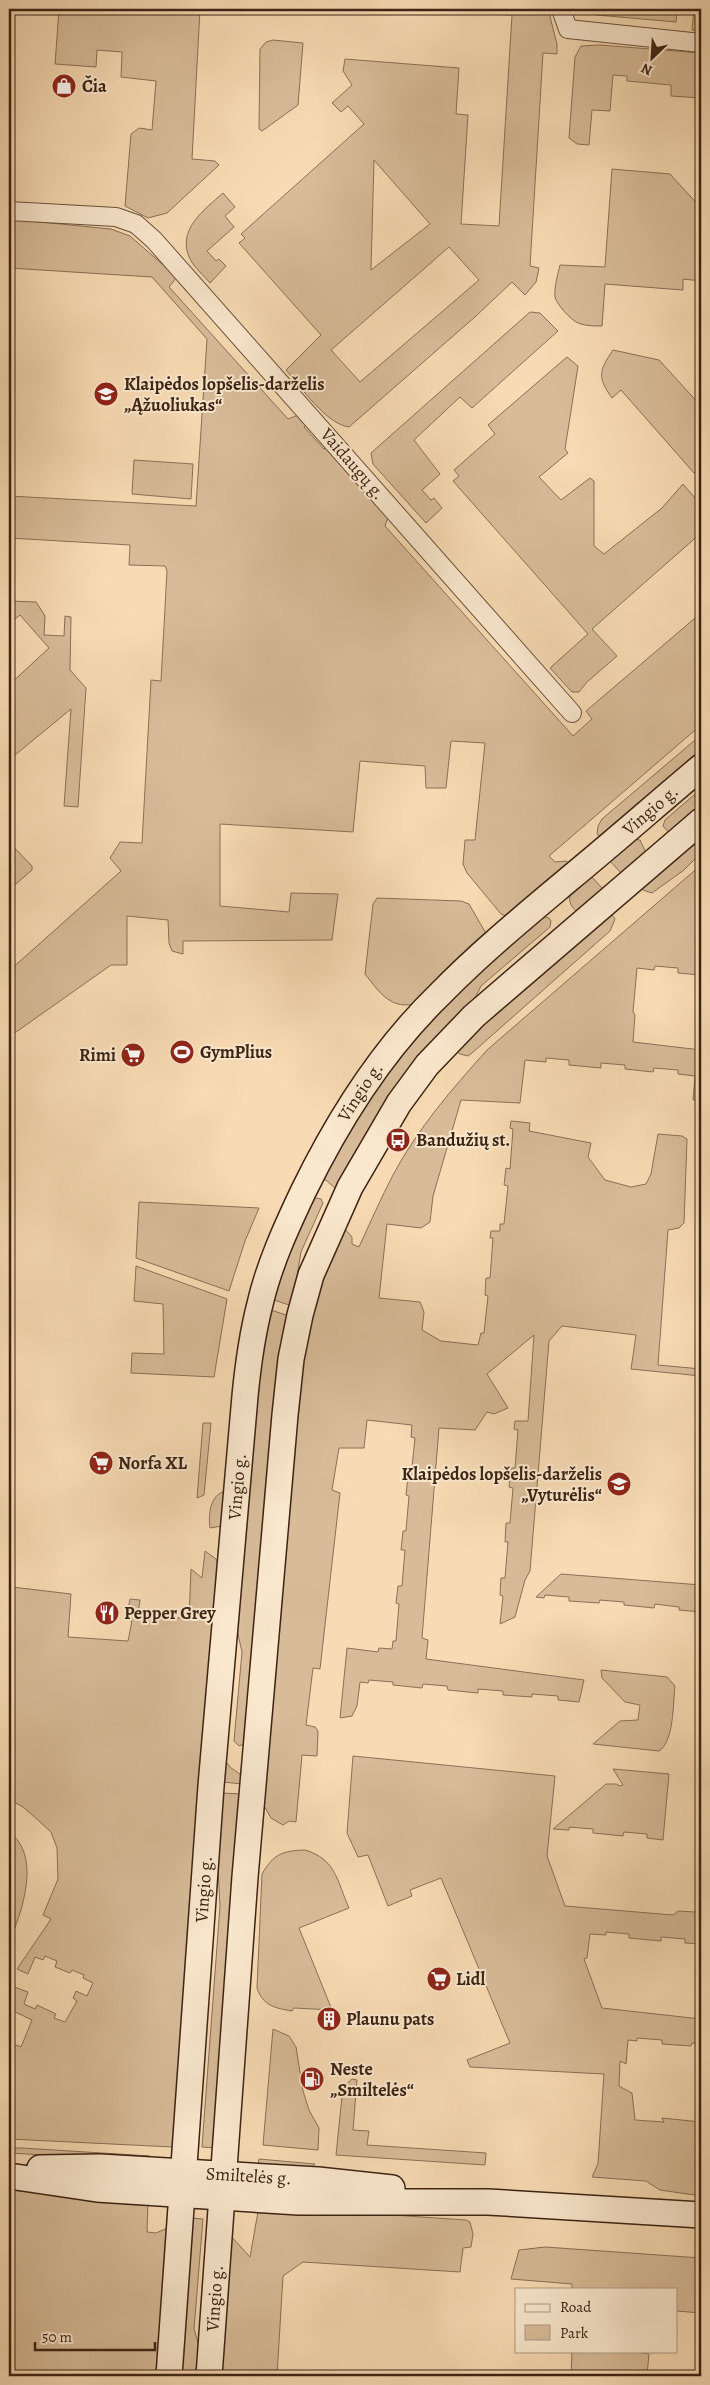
<svg xmlns="http://www.w3.org/2000/svg" width="710" height="2385" font-family="Alegreya,serif">
<style>
.green{fill:#d8bc99;stroke:#8a7056;fill-rule:evenodd}
.lines{fill:none;stroke-linecap:round;stroke-linejoin:round}
.street-casing{stroke:#6b513c;stroke-width:20}
.secondary-casing{stroke:#3c2314;stroke-width:28}
.street{stroke:#fae8ce;stroke-width:18}
.secondary{stroke:#fae8ce;stroke-width:25}
.labels{text-anchor:middle;dominant-baseline:central;stroke-width:4;stroke-linejoin:round;paint-order:stroke}
.poi-label{font-size:18px;font-weight:bold;fill:#3c2314;stroke:#fae8ce;text-anchor:start}
.street-label{font-size:18px;fill:#3c2314;stroke:#fae8ce}
</style>
<rect width="100%" height="100%" fill="#f8dbb4"/>
<filter id="stains"><feTurbulence type="fractalNoise" baseFrequency=".004" numOctaves="4"/><feColorMatrix values="0 0 0 0 .2 0 0 0 0 .09 0 0 0 0 .02 0 0 0 .5 -.17"/></filter>
<radialGradient id="worn" r=".72"><stop offset=".6" stop-color="#630" stop-opacity="0"/><stop offset="1" stop-color="#630" stop-opacity=".3"/></radialGradient>
<g class="green">
<path d="M59,9H200L192,159L215,161L219,165L167,213L148,218L125,206L131,134L139,128L152,130L156,81L121,77L122,52L97,50L96,67L55,64Z"/>
<path d="M493,9H548L557,44V54L543,53L530,266L539,268L536,282L525,295L512,282L476,316L349,427C326,424 301,387 286,370L321,335L239,243L245,238L241,234L364,124L348,106L341,112L332,103L352,85L343,71L345,59L459,68L456,114L468,115L461,224L499,226L512,15L492,14ZM374,160L430,224L371,270V269ZM449,247L479,280L360,382L331,350Z"/>
<path d="M586,9H677L676,22L597,15L590,14Z"/>
<path d="M694,9H701V31L692,30Z"/>
<path d="M273,40L303,43L298,105L262,131L259,129L260,49L266,42Z"/>
<path d="M600,45L701,53V98L671,96V85L627,81V76L613,75L610,111L592,110L589,145L577,144L569,138L575,57L581,46Z"/>
<path d="M612,169L670,174L701,208V281L683,279V290L605,284L602,326C594,326 586,326 578,323C571,320 557,305 555,297C554,287 558,274 560,265L605,267Z"/>
<path d="M223,193L235,207L225,216L234,227L207,251L216,261L219,259L226,266L210,283C204,276 194,267 190,259C176,230 204,210 223,193Z"/>
<path d="M9,219L111,229L130,236L177,277L169,287L288,419L298,415L307,424L304,427L324,449L327,447L388,517L385,526L573,736L592,719L586,711L701,613V725L549,856L555,862L566,861L572,865L511,918L501,914L467,873L463,864L465,840H475L485,743L451,741L446,788H426L425,766L360,761L353,832L220,824V906L289,912L291,893L338,894L332,940L183,941V954L172,951L169,943L168,920L127,916V965H111L9,1037V971L121,871L110,858L120,842L142,843L151,680L161,681L167,571L165,566L129,565L130,545L9,538V496L196,506L207,339L152,277L9,268Z"/>
<path d="M530,312L540,313L558,331L472,408L460,397L414,440L440,474L422,490L431,500L434,498L442,508L426,523L373,464L371,453Z"/>
<path d="M613,350L659,360L701,406V469L700,468L694,473L621,390L612,398C597,377 599,371 613,350Z"/>
<path d="M567,357L578,366L565,449L568,453L539,477L561,500L590,478L594,481V546L604,554L662,508L683,484L701,505V533L592,629L617,656L587,682L579,692H572L550,668L588,634L453,481L459,476L454,470L495,434L488,425Z"/>
<path d="M134,460L193,464L191,499L132,494Z"/>
<path d="M9,601L36,602L45,616L44,635L64,636L65,616L71,617L70,670L86,688L78,807L64,806L71,709L9,760V685L49,648L20,615L9,624Z"/>
<path d="M701,735V753L601,839L597,834L598,826L602,819Z"/>
<path d="M701,789V809L669,833L663,826L665,820Z"/>
<path d="M701,833V853L684,870L652,893L643,890L639,887Z"/>
<path d="M633,839L640,840L646,853L623,875L608,859Z"/>
<path d="M9,842L32,866V870L9,890Z"/>
<path d="M701,865V975L678,973V968L655,966L654,970L637,968L633,1012L635,1015L633,1042L701,1050V1099L693,1100L695,1076L678,1074V1070L654,1068L653,1072L625,1069V1065L601,1063V1068L569,1065V1060L546,1058V1062L525,1060L520,1103L461,1100L433,1196L430,1222L421,1228L387,1224L379,1298L420,1302L424,1312L422,1330L441,1341L478,1345L481,1333H484L488,1296L485,1295L486,1278H490L493,1238H490L491,1231H500V1224H504L508,1186L504,1185L506,1168L510,1169L513,1129L510,1128L511,1121L530,1123L529,1131L591,1143L588,1157L605,1180L631,1187L646,1184L651,1174L658,1134L682,1136L687,1139L684,1223L679,1228L668,1230L658,1365L701,1369V1376L631,1369L636,1335L562,1326L549,1341L530,1571L525,1580L515,1617L500,1624L503,1596L500,1595L501,1578H505L508,1542H505L506,1523H510L513,1488L509,1487L511,1468H515L518,1430L514,1429L515,1421H528L534,1335L487,1374L508,1408L494,1414L487,1412L475,1430L439,1428L422,1638L428,1640L426,1659L584,1680L579,1702L558,1700V1696L532,1694V1697L503,1695V1691L478,1689V1693L448,1690L447,1686L423,1684L422,1688L393,1685V1682L369,1680L368,1683L360,1682L357,1706L352,1716L340,1718L347,1648L378,1652L379,1648L392,1649L393,1641H396L399,1604L396,1603L398,1586H402L405,1550H401L403,1531H406L409,1496L406,1495L408,1476H411L415,1438L411,1437L412,1425L367,1420L364,1448H339L332,1490L340,1493L320,1669L313,1668L306,1725L315,1727L318,1731L317,1756L302,1755L296,1822L289,1821L283,1825L271,1818L262,1802L302,1342L314,1299L343,1227L352,1237V1244L359,1247C370,1223 381,1198 393,1175C418,1128 452,1089 487,1050Z"/>
<path d="M589,874L604,890L585,910L576,911C560,897 578,883 589,874Z"/>
<path d="M377,898L461,901L469,904L488,937L418,1003C391,1011 380,993 365,974L373,904Z"/>
<path d="M610,912L615,919L610,931L472,1053L468,1056L460,1054L455,1050Z"/>
<path d="M545,917L549,918L551,921L550,927L481,986L471,1006L338,1191L326,1180L317,1179L355,1110L425,1021L539,918Z"/>
<path d="M316,1198L321,1199L323,1203L301,1252L292,1306L271,1299L309,1199Z"/>
<path d="M139,1202L259,1208L245,1241L229,1291L136,1258Z"/>
<path d="M136,1266L227,1299L214,1377L131,1373L132,1353L164,1354L163,1304L134,1301Z"/>
<path d="M268,1309L289,1316L244,1744L239,1746L234,1741L242,1652L237,1630L256,1368Z"/>
<path d="M203,1423H211L204,1495L197,1498Z"/>
<path d="M225,1491L222,1526L210,1528C208,1515 210,1495 225,1491Z"/>
<path d="M205,1551L216,1559L221,1569L173,2147L9,2139V2042L21,2047L32,2020L9,2009V1985L28,1992L24,2004L35,2009L37,2005L56,2014L54,2018L65,2022L77,2001L73,1998L76,1991L87,1996L93,1983L83,1978L84,1975L72,1970L70,1973L55,1967L57,1961L45,1956L43,1960L35,1957L28,1974L17,1969L51,1919L43,1915L58,1879L57,1848L51,1832L39,1821L23,1807L9,1799V1620L12,1587L71,1594L68,1637L128,1641L132,1621L126,1620L130,1599L140,1600L138,1614L189,1619L191,1569L202,1578Z"/>
<path d="M561,1574L701,1585V1612L679,1610V1607L655,1604L654,1608L624,1605V1602L600,1600L599,1603L569,1601V1597L545,1595L544,1598L536,1597Z"/>
<path d="M601,1670L667,1677L675,1686C673,1703 674,1742 659,1751L593,1744L620,1721L638,1720L640,1705L625,1702L602,1678Z"/>
<path d="M353,1756L555,1776L547,1856L565,1906L673,1915L678,1911L695,1912L696,1906H701V1944L685,1943V1939L661,1937V1941L629,1938V1934L606,1932V1935L590,1934L587,1958L584,1959L602,2008L701,2019V2043H692L691,2046L662,2044V2040L637,2038V2041L628,2040L626,2064L620,2061L619,2086L632,2093L635,2120L664,2122L662,2118L701,2122V2196L660,2190L646,2181L592,2177L598,2164L604,2074L470,2067L467,2060L510,2043L441,1878L410,1890L412,1896L388,1906L368,1855L358,1857L347,1833Z"/>
<path d="M224,1759L231,1768L240,1774L243,1784L222,1782Z"/>
<path d="M613,1769L669,1774L663,1840L647,1838V1834L624,1832L623,1836L593,1833V1829L569,1827V1830L553,1829L606,1784H617L619,1786L623,1785Z"/>
<path d="M221,1793L243,1794L215,2148L202,2147L220,1906L217,1849Z"/>
<path d="M9,1832C42,1856 22,1912 9,1942Z"/>
<path d="M305,1850C336,1859 337,1881 349,1908L299,1928L332,2010L294,2008L292,2011C275,2008 263,2006 257,1988L262,1874C274,1853 283,1851 305,1850Z"/>
<path d="M273,2029L289,2036L296,2047L303,2091L309,2110L319,2128L318,2150L263,2145Z"/>
<path d="M352,2079L357,2080L353,2130L369,2131L367,2145L486,2153L485,2165L336,2155L343,2087Z"/>
<path d="M9,2148H22L150,2156V2161L9,2153Z"/>
<path d="M259,2159L315,2164L311,2168H257Z"/>
<path d="M9,2190L148,2201L147,2232L156,2233L170,2227L159,2376H9Z"/>
<path d="M259,2206L466,2220L470,2222L473,2234L471,2247L463,2248L460,2272L303,2262L283,2276L277,2376H219L229,2234L250,2257Z"/>
<path d="M190,2218L203,2219L194,2329L201,2353L199,2376H178Z"/>
<path d="M545,2247L701,2258V2313L676,2311V2289H572V2284L511,2279L519,2250Z"/>
<path d="M572,2351H628L649,2354L647,2376H571Z"/>
</g>
<g class="lines">
<defs>
<g id="street">
<path d="M561,9L568,29L701,43"/>
<path d="M9,211L116,217L136,224L154,240L572,713"/>
</g>
<g id="secondary">
<path id="s1" d="M40,2168L100,2167L318,2180L392,2188"/>
<path d="M9,2176L97,2189L299,2202H488L701,2215"/>
<path id="s2" d="M169,2376L211,1786L245,1396C248,1365 252,1335 260,1304C269,1265 286,1228 303,1192C338,1120 382,1050 440,994C480,953 525,916 569,879C614,842 657,804 701,767"/>
<path id="s3" d="M209,2376L245,1877L285,1415L291,1359L300,1315L311,1275L350,1187L399,1103L427,1065L474,1016L701,821"/>
</g>
</defs>
<use href="#street" class="street-casing"/>
<use href="#secondary" class="secondary-casing"/>
<use href="#street" class="street"/>
<use href="#secondary" class="secondary"/>
</g>
<defs>
<symbol id="shop-disc" viewBox="-11 -11 22 22"><circle r="9.5" fill="#8f2418" stroke="#fae8ce"/><path d="M-5-2.5h2.3a2.7 3.5 0 0 1 5.4 0H5L5.5 6h-11ZM-1.5-2.5h3a1.5 2.3 0 0 0-3 0Z" fill="#fff"/></symbol>
<symbol id="school-disc" viewBox="-11 -11 22 22"><circle r="9.5" fill="#8f2418" stroke="#fae8ce"/><path d="M0-5L7-2L0 1L-7-2ZM-4 1L0 2.5L4 1V4Q0 6-4 4Z" fill="#fff"/></symbol>
<symbol id="stadium-disc" viewBox="-11 -11 22 22"><circle r="9.5" fill="#8f2418" stroke="#fae8ce"/><path d="M0-5a6.5 5 0 1 0 0 10a6.5 5 0 1 0 0-10ZM-3.5-1.8h7v3.6h-7Z" fill="#fff"/></symbol>
<symbol id="supermarket-disc" viewBox="-11 -11 22 22"><circle r="9.5" fill="#8f2418" stroke="#fae8ce"/><path d="M-6-5.5h2.5l.6 2H6L4.5 2H-2.5L-4.4-4H-6ZM-1.5 3.2a1.3 1.3 0 1 0 .1 0ZM3 3.2a1.3 1.3 0 1 0 .1 0Z" fill="#fff"/></symbol>
<symbol id="bus-disc" viewBox="-11 -11 22 22"><circle r="9.5" fill="#8f2418" stroke="#fae8ce"/><path d="M-5-6H5V4H4V6H2V4H-2V6H-4V4H-5ZM-3.5-4V0h7V-4ZM-3.5 1.2v1.5H-2V1.2ZM2 1.2v1.5H3.5V1.2Z" fill="#fff"/></symbol>
<symbol id="restaurant-disc" viewBox="-11 -11 22 22"><circle r="9.5" fill="#8f2418" stroke="#fae8ce"/><path d="M-5-6h1v4h1v-4h1v4h1v-4h1v5L-1.5 .5V6h-2V.5L-5-1ZM5-6V6H3V1.5H1.5Q1.5-4 5-6Z" fill="#fff"/></symbol>
<symbol id="building-disc" viewBox="-11 -11 22 22"><circle r="9.5" fill="#8f2418" stroke="#fae8ce"/><path d="M-4-6H4V6H1V3H-1V6H-4ZM-2.5-4.3h1.7v1.8h-1.7ZM.8-4.3h1.7v1.8H.8ZM-2.5-1h1.7V.8h-1.7ZM.8-1h1.7V.8H.8Z" fill="#fff"/></symbol>
<symbol id="fuel-disc" viewBox="-11 -11 22 22"><circle r="9.5" fill="#8f2418" stroke="#fae8ce"/><path d="M-5.5-6h7V0h2V4h1.3V-2.5L3-4.5l.8-.8L6-3V5H2.5V1h-1V6h-7ZM-4.2-4.7v3.2H.2V-4.7Z" fill="#fff"/></symbol>
</defs>
<g fill-rule="evenodd">
<use href="#shop-disc" x="50" y="72" width="28" height="28"/>
<use href="#school-disc" x="92" y="380" width="28" height="28"/>
<use href="#stadium-disc" x="168" y="1038" width="28" height="28"/>
<use href="#supermarket-disc" x="119" y="1041" width="28" height="28"/>
<use href="#bus-disc" x="384" y="1126" width="28" height="28"/>
<use href="#supermarket-disc" x="87" y="1449" width="28" height="28"/>
<use href="#school-disc" x="605" y="1470" width="28" height="28"/>
<use href="#restaurant-disc" x="93" y="1599" width="28" height="28"/>
<use href="#supermarket-disc" x="425" y="1965" width="28" height="28"/>
<use href="#building-disc" x="315" y="2005" width="28" height="28"/>
<use href="#fuel-disc" x="298" y="2065" width="28" height="28"/>
</g>
<g class="labels">
<g class="poi-label">
<text x="82" y="86">Čia</text>
<text x="124" y="384">Klaipėdos lopšelis-darželis<tspan x="124" dy="21">„Ąžuoliukas“</tspan></text>
<text x="200" y="1052">GymPlius</text>
<text x="116" y="1055" text-anchor="end">Rimi</text>
<text x="416" y="1140">Bandužių st.</text>
<text x="118" y="1463">Norfa XL</text>
<text x="602" y="1474" text-anchor="end">Klaipėdos lopšelis-darželis<tspan x="602" dy="21">„Vyturėlis“</tspan></text>
<text x="124" y="1613">Pepper Grey</text>
<text x="456" y="1979">Lidl</text>
<text x="346" y="2019">Plaunu pats</text>
<text x="330" y="2069">Neste<tspan x="330" dy="21">„Smiltelės“</tspan></text>
</g>
<g class="street-label">
<text transform="translate(353 464) rotate(49)">Vaidaugų g.</text>
<text stroke="none"><textPath href="#s2" startOffset="1718">Vingio g.</textPath></text>
<text stroke="none"><textPath href="#s2" startOffset="1312">Vingio g.</textPath></text>
<text stroke="none"><textPath href="#s2" startOffset="892">Vingio g.</textPath></text>
<text stroke="none"><textPath href="#s2" startOffset="488">Vingio g.</textPath></text>
<text stroke="none"><textPath href="#s1" startOffset="209">Smiltelės g.</textPath></text>
<text stroke="none"><textPath href="#s3" startOffset="78">Vingio g.</textPath></text>
</g>
</g>
<rect width="710" height="2385" fill="none" stroke="#f8dbb4" stroke-width="30"/>
<rect x="10" y="10" width="690" height="2365" fill="none" stroke="#3c2314" stroke-width="2.5"/>
<rect x="15" y="15" width="680" height="2355" fill="none" stroke="#3c2314"/>
<rect x="515" y="2288" width="162" height="65" fill="#fae8ce" stroke="#ae9984"/>
<rect x="525" y="2304" width="25" height="8" fill="#fae8ce" stroke="#ae9984"/>
<text x="560" y="2312" font-size="15" fill="#3c2314">Road</text>
<rect x="525" y="2325" width="25" height="15" fill="#d8bc99" stroke="#ae9984"/>
<text x="560" y="2338" font-size="15" fill="#3c2314">Park</text>
<g transform="translate(652 58) rotate(205)" stroke="#fae8ce" stroke-width="4" paint-order="stroke">
<path d="M0-4L9 19L0 12L-9 19Z" fill="#3c2314"/>
<text y="-8" font-size="14" font-weight="bold" text-anchor="middle" fill="#3c2314">N</text>
</g>
<path d="M35 2342v8h120v-8" fill="none" stroke="#3c2314" stroke-width="2.5"/>
<text x="42" y="2342" font-size="15" fill="#3c2314" stroke="#fae8ce" stroke-width="4" paint-order="stroke">50 m</text>
<rect width="100%" height="100%" filter="url(#stains)"/>
<rect width="100%" height="100%" fill="url(#worn)"/>
</svg>
